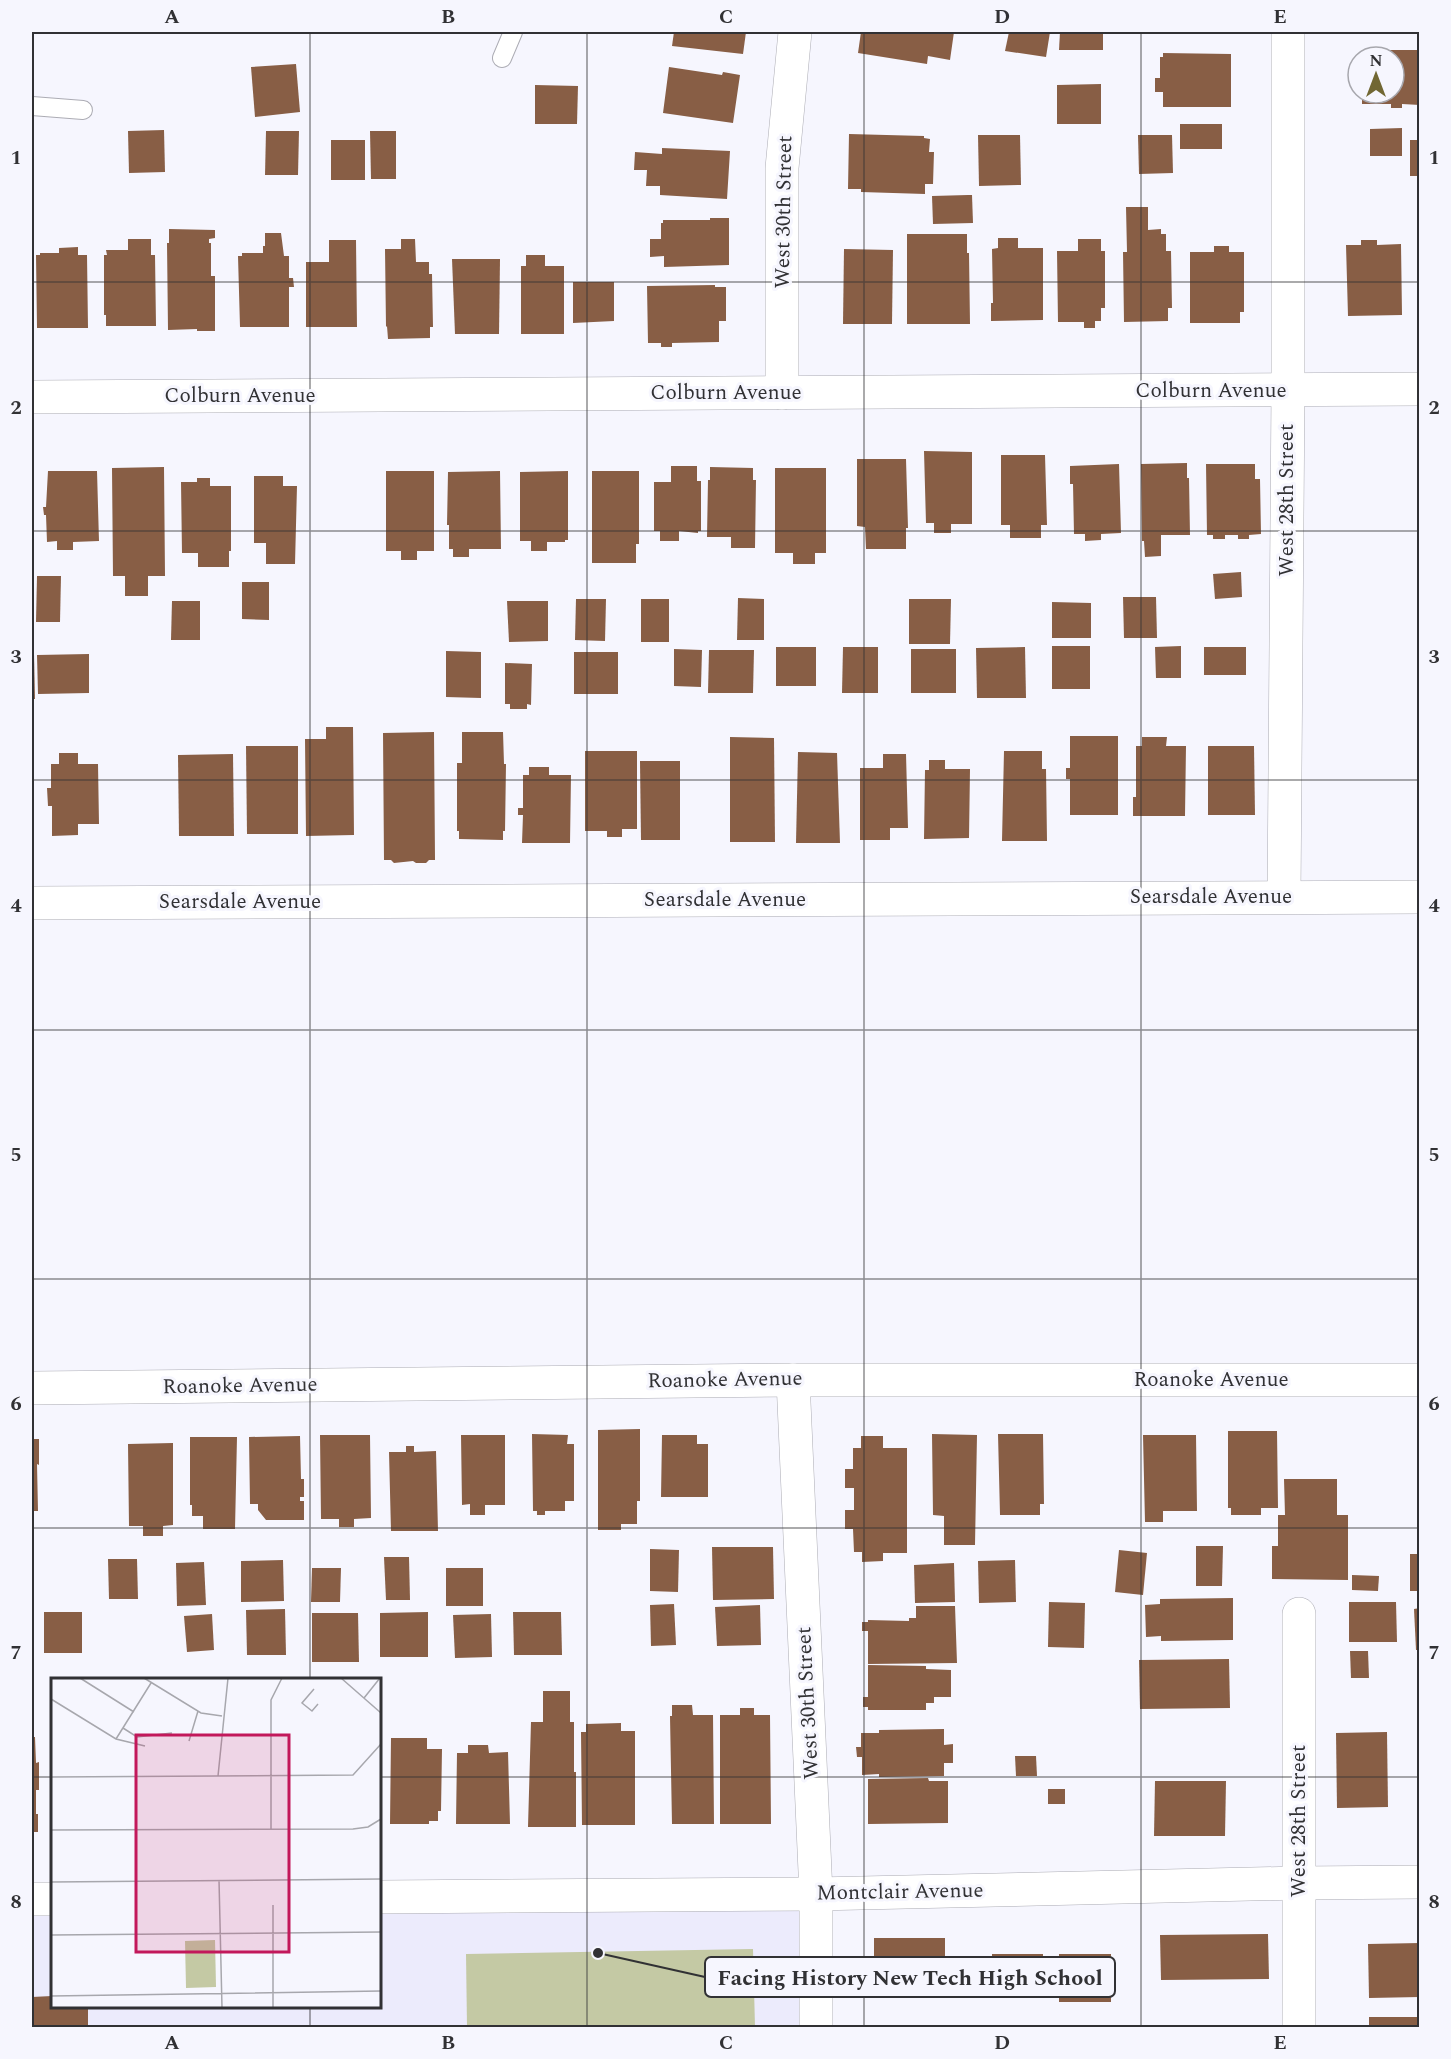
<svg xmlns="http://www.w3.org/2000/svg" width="1451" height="2059" font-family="Spectral,serif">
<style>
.built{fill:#ecebfc}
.green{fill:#c4c9a4}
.building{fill:#885e45}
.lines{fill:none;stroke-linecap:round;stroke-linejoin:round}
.service-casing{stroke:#acacb4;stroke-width:20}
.minor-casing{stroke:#acacb4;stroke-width:34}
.service{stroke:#fff;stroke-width:18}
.minor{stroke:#fff;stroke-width:33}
.grid{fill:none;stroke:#313134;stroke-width:1.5;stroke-opacity:0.55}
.labels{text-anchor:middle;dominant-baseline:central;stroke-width:6;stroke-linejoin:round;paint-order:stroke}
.street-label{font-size:21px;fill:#313134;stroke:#f6f6fe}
.inset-road{fill:none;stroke:#a7a7ad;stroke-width:1.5}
.view{fill:#c2185b;fill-opacity:0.15;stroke:#c2185b;stroke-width:3}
.inset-edge{fill:none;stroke:#313134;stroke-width:3}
.leader{fill:none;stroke:#313134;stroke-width:2}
.callout-dot{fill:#313134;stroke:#f6f6fe;stroke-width:2}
.callout{fill:#f6f6fe;stroke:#313134;stroke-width:2}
.callout-label{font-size:22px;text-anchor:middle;font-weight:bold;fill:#313134}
.neatline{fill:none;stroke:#313134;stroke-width:2}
.grid-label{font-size:20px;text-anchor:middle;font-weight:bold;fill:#313134}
</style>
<rect width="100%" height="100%" fill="#f6f6fe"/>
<path class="built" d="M816,1896V2027H32V1899H52V2006H380V1897Z"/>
<path class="green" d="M753,1949L755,2027H467L466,1954Z"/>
<g class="building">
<path d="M674,32H746L743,54L672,46Z"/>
<path d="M861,32H954L950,60L928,56L927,64L858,53Z"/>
<path d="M1009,32H1050L1046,57L1005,51Z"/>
<path d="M1060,32H1103V50H1059Z"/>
<path d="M1371,50H1420V105L1402,104V108H1391V104H1362V93H1394V57H1362V51Z"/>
<path d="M1163,53L1231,54V107H1163V92H1155V78H1160V57H1163Z"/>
<path d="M296,64L300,112L255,117L251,67Z"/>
<path d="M669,67L722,75L723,72L740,75L733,123L663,113Z"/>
<path d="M1101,84V124H1057V85Z"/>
<path d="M535,85L578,86L577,124H535Z"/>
<rect x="1180" y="124" width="42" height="25"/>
<path d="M1402,128V156H1370V129Z"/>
<path d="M164,130L165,172L129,173L128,131Z"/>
<path d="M266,131H299L298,175H265Z"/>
<path d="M370,131H396V179H371Z"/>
<path d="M849,134L924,136V138L930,139L929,152H934L933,184H925V194L861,192V189H848Z"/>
<path d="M978,135H1020L1021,185L979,186Z"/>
<path d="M1138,135H1172L1173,173L1139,174Z"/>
<rect x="331" y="140" width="34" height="40"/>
<rect x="1410" y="140" width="10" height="36"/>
<path d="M662,148L730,151L727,199L660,195V186H646L647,170H634L635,152L662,154Z"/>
<path d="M968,195H972L973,223L933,224L932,196Z"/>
<path d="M1126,207H1148V230L1161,229V234H1166V251H1171L1172,308H1168V321L1124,322L1123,252H1127Z"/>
<path d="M710,218H729V265L664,267V256L650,257V239H661V223H663V220H710Z"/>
<path d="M169,229L215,230V238L209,239V243H211V276H215V331H197V329L168,330L167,243H169Z"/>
<path d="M265,233H281L284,256H289V278H293L294,287H289V327H240L238,256H242V253H263V246H265Z"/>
<path d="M907,234H967V253H969L970,324H907Z"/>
<path d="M998,238H1018V248H1043V320L991,321V303H993L992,249L998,248Z"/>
<path d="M128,239H151V255H155L156,326H106V315H104V255H107L106,250H128Z"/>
<path d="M401,239H415L416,262H429V274H432L433,327H430V338L388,339L387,326L386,327L385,249H401Z"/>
<path d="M1078,239H1101V251H1105V308H1101V321H1095V328H1084V322H1058L1057,251H1078Z"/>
<path d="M329,240H356L357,327H306V262H329Z"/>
<path d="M1361,240H1377V245L1401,244L1402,315L1348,316L1346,245H1361Z"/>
<path d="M1214,246H1229V252H1244V312H1240V323H1190V252H1214Z"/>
<path d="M78,247V255H87L88,328H37L36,255H40V253H59V248Z"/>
<path d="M844,249L893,250L892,324H843Z"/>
<path d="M526,255H545V266H564V334H521V266H526Z"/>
<path d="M452,259H500L499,334H455Z"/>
<path d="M573,282H614V321L573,323Z"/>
<path d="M715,285V287H726V321H719V342L672,343V347H661V343H648L647,286Z"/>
<path d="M924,451L972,452V524H951V533H934V523H926Z"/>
<path d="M1001,455H1045L1047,525H1041V538H1010V525H1001Z"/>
<path d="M857,459H906L908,528H906V549H866L865,527L857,526Z"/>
<path d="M1187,463V478H1189L1190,535H1161V556L1145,557L1144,541H1142L1141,464Z"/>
<path d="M1119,464L1121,533L1101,534V540L1085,541V534H1074L1073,484H1070V466Z"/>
<path d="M1206,464H1255V479H1260L1261,534L1249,535V539H1238V535H1225V539H1213V535H1207Z"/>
<path d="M671,466H697V481H701V531H698V533L679,531V541H660V531H654V482H671Z"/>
<path d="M164,467L165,576H148V596H125V576H113L112,468Z"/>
<path d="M710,467L753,468V480H756L755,548H731V537H707L708,480H710Z"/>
<path d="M775,468H826V553H815V564H793V553H775Z"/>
<path d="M48,471H97L99,541L73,542V550H57V541L47,542L46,515H44L43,507H46Z"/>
<path d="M386,471H434V551H417V560H401V551H386Z"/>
<path d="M500,471L501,549H469V557H453V549H449V525H447L448,472Z"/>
<path d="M568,471V540H565V542H547V551H531V541H520V472Z"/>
<path d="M592,471H639V544H636V563H592Z"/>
<path d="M254,476H283V486H297L295,564H266V543H254Z"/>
<path d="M197,478H210V486H231V551H229V567H198V553H182L181,482H197Z"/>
<path d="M1241,572L1242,597L1215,599L1213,574Z"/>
<path d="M37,576H61L60,622H36Z"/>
<path d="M242,582H269V620L242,619Z"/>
<path d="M1123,597H1156L1157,638H1124Z"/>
<path d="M738,598L764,599V640H737Z"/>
<path d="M576,599H606L605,641L575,640Z"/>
<rect x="641" y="599" width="28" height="43"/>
<path d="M909,599H951L950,644H909Z"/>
<path d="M172,601H200V640H171Z"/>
<path d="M507,601H548V641L509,642Z"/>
<path d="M1052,602L1091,603V638H1052Z"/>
<rect x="1052" y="646" width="38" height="43"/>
<path d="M1181,646V678H1156L1155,647Z"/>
<rect x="776" y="647" width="40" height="39"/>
<path d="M843,647H878V693H842Z"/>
<path d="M1025,647L1026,698H977L976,648Z"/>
<rect x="1204" y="647" width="42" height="28"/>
<path d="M674,649L702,650L701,687L674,686Z"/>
<rect x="911" y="649" width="45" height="44"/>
<path d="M709,650H754L753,693H708Z"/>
<path d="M446,651L481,652V698L446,697Z"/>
<rect x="574" y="652" width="44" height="42"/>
<path d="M32,654H34L35,699H32Z"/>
<path d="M89,654V693L38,694L37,655Z"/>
<path d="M505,663L532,664L531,705L527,704V709H510V704H505Z"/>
<path d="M326,727H353L354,835L306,836L305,739H326Z"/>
<path d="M434,732L435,860H429L426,863H416L413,861L394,863L391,860H384L383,733Z"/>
<path d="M462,732H503L504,764H506L505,831H503V840L459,839V831H457V763H462Z"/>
<path d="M1070,736H1118V815H1070V779H1066V768H1070Z"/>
<path d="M730,737L774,738L775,842H730Z"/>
<path d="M1142,737H1167L1166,746H1186L1185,816H1133V797H1136V746H1142Z"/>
<path d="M246,746H298V834H247Z"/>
<path d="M1208,746H1254L1255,815H1208Z"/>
<path d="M585,751H637V829H622V837H607V831H585Z"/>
<path d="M1004,751H1042V769H1046L1047,841H1002Z"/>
<path d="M798,752L837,753L840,843H796Z"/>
<path d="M59,753H78V764H98L99,824H78V835L52,836V806H48L47,788H51V764H59Z"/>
<path d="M233,754L234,836H179L178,755Z"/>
<path d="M883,754H906L908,828H890V840H860V768H883Z"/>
<path d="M929,760H945V769H970L969,838L924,839L925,770H929Z"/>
<path d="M640,761H680V840H641Z"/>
<path d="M529,767H549V775H571L570,843H522L523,815H518V808H523V775H529Z"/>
<path d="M640,1429V1501H637V1524H621V1530H598V1430Z"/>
<path d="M1228,1431H1277L1278,1508H1261V1515H1231V1508H1228Z"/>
<path d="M532,1434L568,1435L567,1444H574V1501H565V1511H545V1515H537V1511H533Z"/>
<path d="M932,1434L977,1435L975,1545H944V1516L933,1515Z"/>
<path d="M998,1434H1043L1044,1504H1040V1515H1000Z"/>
<path d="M320,1435H370L371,1518L354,1519V1527H339V1519H321Z"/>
<path d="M461,1435H505V1505H485V1515H470V1504L462,1505Z"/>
<path d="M662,1435H697V1444H708V1497H661Z"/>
<path d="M1143,1435H1196L1197,1511H1163V1522H1145Z"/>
<path d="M300,1436L301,1479H304V1497H300V1501H304V1520H266L258,1510V1504H250L249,1437Z"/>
<path d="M861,1436H883V1448H907V1553H883V1561L862,1562V1552H854L853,1529H845V1510H854V1488H845V1469H853V1448H861Z"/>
<path d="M190,1437H237L235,1529H203V1516H192V1505H190Z"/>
<path d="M32,1439H39V1465L37,1464L38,1511H32Z"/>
<path d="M173,1443V1525L163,1526V1536H143V1526H129L128,1444Z"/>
<path d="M406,1446H414V1452L436,1451L438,1531H391L389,1452H406Z"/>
<path d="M1284,1479H1337V1515H1348V1580L1272,1579V1546H1278V1515H1285Z"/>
<path d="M1196,1546H1223L1222,1586H1196Z"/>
<path d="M712,1547H773L774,1599L713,1600Z"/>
<path d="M650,1549L679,1550L678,1592L650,1591Z"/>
<path d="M1119,1550L1147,1553L1143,1595L1115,1592Z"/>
<rect x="1410" y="1554" width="10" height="37"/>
<path d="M384,1557H409L410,1600H386Z"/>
<path d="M108,1559H137L138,1599H109Z"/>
<path d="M283,1560L284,1601L241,1602V1561Z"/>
<path d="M1015,1560L1016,1602L979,1603L978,1561Z"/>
<path d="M204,1562L206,1605L177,1606L176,1563Z"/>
<path d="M954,1563L955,1602L915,1603L914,1565Z"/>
<path d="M312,1568H341L340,1602H311Z"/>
<rect x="446" y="1568" width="37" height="38"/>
<path d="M1352,1575L1379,1576L1378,1591L1352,1590Z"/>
<path d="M1233,1598V1640L1161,1641V1636L1146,1637L1145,1605L1160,1604V1599Z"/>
<path d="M1049,1602L1085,1603L1084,1648L1048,1647Z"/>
<path d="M1349,1602H1396L1397,1642H1349Z"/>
<path d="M674,1604L676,1645L651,1646L650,1605Z"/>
<path d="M760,1605L761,1645L717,1646L715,1607Z"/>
<path d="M916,1606H955L957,1663L868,1664V1631H862V1622H868V1620L909,1621V1618H916Z"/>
<path d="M1420,1608V1650H1416L1414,1609Z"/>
<path d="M285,1609L286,1655H247L246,1610Z"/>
<rect x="44" y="1612" width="38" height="41"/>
<path d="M428,1612V1657H380V1613Z"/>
<path d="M513,1612H561L562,1655H514Z"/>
<path d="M312,1613H358L359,1662H312Z"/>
<path d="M212,1614L214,1650L187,1652L184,1616Z"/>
<path d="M491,1614L492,1657L455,1658L453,1615Z"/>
<path d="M1350,1651H1368L1369,1678H1351Z"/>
<path d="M1229,1659L1230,1708L1140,1709L1139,1660Z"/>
<path d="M868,1665L926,1666V1669L951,1670V1697H934V1703H926V1710H868V1707H863V1697H868Z"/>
<path d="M543,1691H570V1722H574V1772H576V1827H528L531,1722H543Z"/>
<path d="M672,1705H692L693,1715H713L714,1824H672L670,1716H672Z"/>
<path d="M740,1708H754V1715H770L771,1824H720V1715H740Z"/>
<path d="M621,1723V1731H635V1825H582L581,1732H586V1724Z"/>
<path d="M944,1729V1745L953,1744V1763H944V1776L879,1777V1774L862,1775V1757H857L856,1747H861V1733H879V1730Z"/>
<path d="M1387,1732L1388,1807L1337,1808L1336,1733Z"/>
<path d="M32,1737H35L36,1763L39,1762V1790H36V1814H38V1832H32Z"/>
<path d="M391,1738H427V1749H442L441,1811H438V1821H429V1824H390Z"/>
<path d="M468,1745H488L489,1753L508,1752L510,1824H456L457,1753H468Z"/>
<path d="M1015,1756H1036L1037,1776H1016Z"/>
<path d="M928,1778L929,1781H948V1823L868,1824V1779Z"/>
<path d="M1155,1781H1226L1225,1836H1154Z"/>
<rect x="1048" y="1789" width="17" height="15"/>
<path d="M1268,1934L1269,1979L1161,1980L1160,1935Z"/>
<path d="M874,1938H945V1966H992V1954H1043V1995H993V1983H950V1989H874Z"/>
<path d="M1420,1943V1997L1369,1998L1368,1944Z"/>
<rect x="1059" y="1954" width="52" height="48"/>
<path d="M52,1996V2006H88V2028H32V1997Z"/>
<rect x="1369" y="2017" width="51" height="11"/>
</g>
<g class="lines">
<defs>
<g id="service">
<path d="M502,58L513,32"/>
<path d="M32,106L83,110"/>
</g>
<g id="minor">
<path d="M782,393V168L795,32"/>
<path d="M32,397L1420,389"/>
<path d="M1284,897L1288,391V32"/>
<path d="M32,903L1420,897"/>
<path d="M793,1380L816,1894V2028"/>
<path d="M32,1388L793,1380H1420"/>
<path d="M1299,1614V2028"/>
<path d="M380,1897L816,1894L1299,1883L1420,1882"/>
<path d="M32,1899H52"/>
</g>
</defs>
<use href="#service" class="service-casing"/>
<use href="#minor" class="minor-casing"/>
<use href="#service" class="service"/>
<use href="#minor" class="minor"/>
</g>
<path class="grid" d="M310,32V1680M587,32V2028M864,32V2028M1141,32V2028M32,282H1420M32,531H1420M32,780H1420M32,1030H1420M32,1279H1420M32,1528H1420M32,1777H52M380,1777H1420M310,2006V2028"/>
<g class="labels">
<g class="street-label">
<text transform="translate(784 212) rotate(-89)">West 30th Street</text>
<text x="1211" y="391">Colburn Avenue</text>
<text x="726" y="393">Colburn Avenue</text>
<text x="240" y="396">Colburn Avenue</text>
<text transform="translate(1287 500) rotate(-90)">West 28th Street</text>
<text x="1211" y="897">Searsdale Avenue</text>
<text x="725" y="900">Searsdale Avenue</text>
<text x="240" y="902">Searsdale Avenue</text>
<text transform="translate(725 1380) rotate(-1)">Roanoke Avenue</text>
<text x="1211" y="1380">Roanoke Avenue</text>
<text transform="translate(240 1386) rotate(-1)">Roanoke Avenue</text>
<text transform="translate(808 1703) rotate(-93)">West 30th Street</text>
<text transform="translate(1299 1821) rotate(-90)">West 28th Street</text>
<text transform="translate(900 1892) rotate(-1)">Montclair Avenue</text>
</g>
</g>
<g transform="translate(51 1678)">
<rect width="330" height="330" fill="#f6f6fe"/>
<path d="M164,262L165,309L135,310L134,263Z" fill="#c4c9a4"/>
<path class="inset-road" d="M29,0L83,34M93,0L150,35L171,38M290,0L330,35M263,11L251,25L261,33L267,26M313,20L329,0M0,21L65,61L94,68M72,50L86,59L121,55M65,61L100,5M138,63L147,33M167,98L177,0M0,99L302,97L330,66M220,151V22L231,0M0,152L302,151L317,149L330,141M168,202L171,330M0,204L330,201M222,227V330M0,257L330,254M0,318L330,313"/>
<path class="view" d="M85,57H238V274H85Z"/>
<rect width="330" height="330" class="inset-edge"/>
</g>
<path class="leader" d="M598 1953L705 1977"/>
<circle class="callout-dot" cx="598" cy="1953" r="6"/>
<rect class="callout" x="705" y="1957" width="410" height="40" rx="6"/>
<g class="callout-label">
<text x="910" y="1985">Facing History New Tech High School</text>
</g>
<rect width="1451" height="2059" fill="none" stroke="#f6f6fe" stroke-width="66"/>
<g transform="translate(1376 75)"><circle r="28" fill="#f6f6fe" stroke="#a7a7ad" stroke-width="1.5"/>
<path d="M0-4.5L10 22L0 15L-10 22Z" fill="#716733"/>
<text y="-9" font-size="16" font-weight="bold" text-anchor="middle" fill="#313134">N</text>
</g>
<rect x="33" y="33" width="1385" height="1993" class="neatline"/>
<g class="grid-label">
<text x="172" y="23">A</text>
<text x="448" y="23">B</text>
<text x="726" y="23">C</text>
<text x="1002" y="23">D</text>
<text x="1280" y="23">E</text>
<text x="16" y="164">1</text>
<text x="1434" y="164">1</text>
<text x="16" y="414">2</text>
<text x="1434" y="414">2</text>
<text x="16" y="663">3</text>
<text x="1434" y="663">3</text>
<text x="16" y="912">4</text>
<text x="1434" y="912">4</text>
<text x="16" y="1161">5</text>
<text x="1434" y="1161">5</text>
<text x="16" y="1410">6</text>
<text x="1434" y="1410">6</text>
<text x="16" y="1659">7</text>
<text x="1434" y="1659">7</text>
<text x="16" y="1908">8</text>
<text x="1434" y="1908">8</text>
<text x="172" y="2049">A</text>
<text x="448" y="2049">B</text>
<text x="726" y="2049">C</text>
<text x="1002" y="2049">D</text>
<text x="1280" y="2049">E</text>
</g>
</svg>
